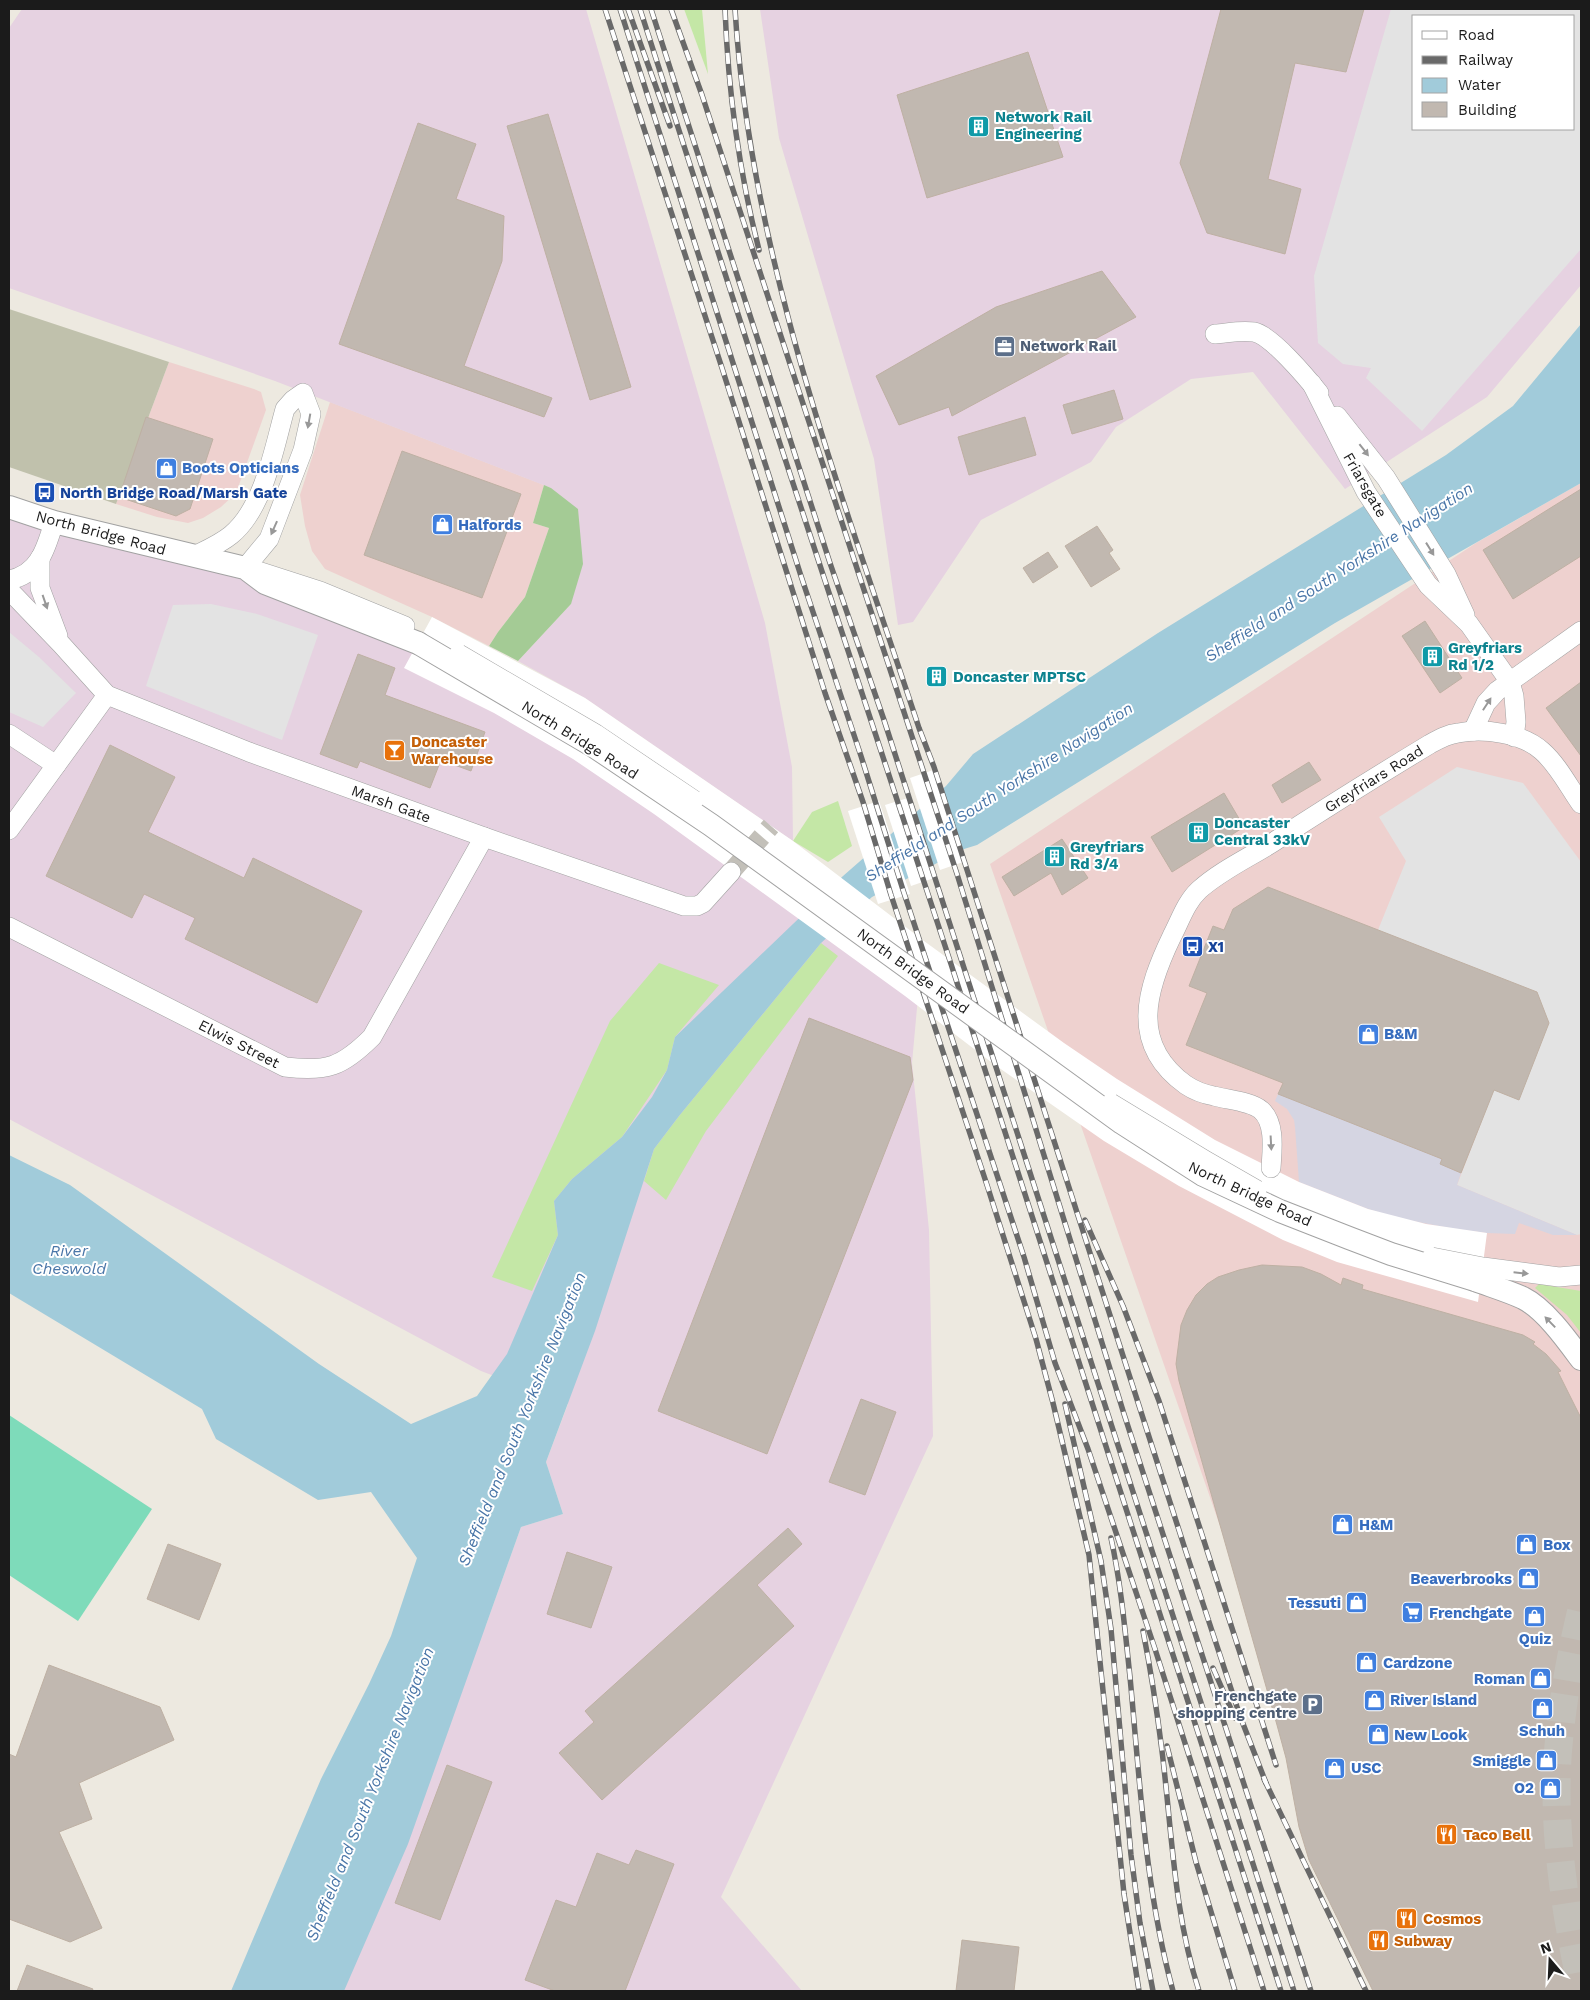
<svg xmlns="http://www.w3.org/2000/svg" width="1590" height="2000" font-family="'Work Sans',sans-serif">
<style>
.commercial{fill:#eed1cf}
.industrial{fill:#e6d2e1;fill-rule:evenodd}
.construction{fill:#c0c1ac}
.grass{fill:#c4e7a6}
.forest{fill:#a4cb95}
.pitch{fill:#7edbba}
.parking{fill:#e3e3e3;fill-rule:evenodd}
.plaza{fill:#d5d5e2}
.water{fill:#a1cbda}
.pier{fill:#fff}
.building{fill:#c1b8b0;stroke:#beb0a3}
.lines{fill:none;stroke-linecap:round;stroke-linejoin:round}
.minor-tunnel{stroke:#c3c0b9;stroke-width:19;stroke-dasharray:19 9;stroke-linecap:butt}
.trunk-tunnel{stroke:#c3c0b9;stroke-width:28;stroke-dasharray:28 14;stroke-linecap:butt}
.minor-casing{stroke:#a2a2a2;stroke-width:20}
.tertiary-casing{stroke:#a2a2a2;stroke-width:24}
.minor{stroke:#fff;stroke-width:19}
.tertiary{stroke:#fff;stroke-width:22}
.rail-casing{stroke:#696969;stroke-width:5.5}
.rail{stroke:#fff;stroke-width:4;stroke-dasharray:11;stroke-linecap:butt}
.minor-bridge-casing{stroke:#a2a2a2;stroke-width:20;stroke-linecap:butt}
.tertiary-bridge-casing{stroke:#a2a2a2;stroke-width:24;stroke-linecap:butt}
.minor-bridge{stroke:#fff;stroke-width:19}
.tertiary-bridge{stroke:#fff;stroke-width:22}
.oneway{fill:#989898}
.labels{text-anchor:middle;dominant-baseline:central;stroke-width:4;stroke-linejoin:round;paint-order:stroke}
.culture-label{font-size:15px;font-weight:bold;fill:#0d838f;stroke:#fff;text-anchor:start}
.service-label{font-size:15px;font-weight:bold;fill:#4e5e75;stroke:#fff;text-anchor:start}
.shop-label{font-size:15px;font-weight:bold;fill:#366cbe;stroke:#fff;text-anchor:start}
.street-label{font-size:15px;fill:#1b1b1b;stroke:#fff}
.transit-label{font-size:15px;font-weight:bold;fill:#164399;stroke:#fff;text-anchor:start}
.food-label{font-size:15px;font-weight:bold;fill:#c56008;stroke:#fff;text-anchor:start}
.water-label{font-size:16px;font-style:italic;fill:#4a76a8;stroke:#fff}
</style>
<rect width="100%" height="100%" fill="#ede9e0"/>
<g class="commercial">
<path d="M169,362L254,389L261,392L266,410L236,493L221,507L203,518L188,523L157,517L116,504Z"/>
<path d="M330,402L544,485L533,523L549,528L525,597L498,632L489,646L432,617L325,569L312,551L305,526L300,495Z"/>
<path d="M1581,483V1991H1392L1306,1809L1302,1762L990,864L1476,543Z"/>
</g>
<g class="industrial">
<path d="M22,9H586L765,623L792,767L793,841L585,698L518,661L571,604L551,488L275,381L9,288V28Z"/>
<path d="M760,9H1581V285L1487,397L1345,489L1253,372L1191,379L1116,427L1091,462L981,520L913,622L898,625L874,459L779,138ZM1414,16H1574V129H1414Z"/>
<path d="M9,498L320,591L921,964L912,1063L929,1230L933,1436L721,1897L802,1991H289L486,1625L521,1527L563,1514L546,1462L568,1404L481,1371L9,1119Z"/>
</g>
<path class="construction" d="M9,309L169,362L116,504L9,467Z"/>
<g class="grass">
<path d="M684,9H702L708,74Z"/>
<path d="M838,801L852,846L828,862L793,841L812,812Z"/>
<path d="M821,943L838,956L706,1131L666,1200L644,1181L654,1149L679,1116Z"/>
<path d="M659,963L719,985L675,1037L667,1070L622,1137L572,1179L554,1201L558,1235L532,1291L492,1277L610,1021Z"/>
<path d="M1539,1284L1581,1291V1333L1567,1315L1535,1288Z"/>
</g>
<path class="forest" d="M544,485L551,488L578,509L583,564L571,604L518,661L489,646L498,632L525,597L549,528L533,523Z"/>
<path class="pitch" d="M9,1415L152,1509L78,1621L9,1575Z"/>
<g class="parking">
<path d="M1391,9H1581V249L1422,431L1366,378L1371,368L1343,364L1318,343L1314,276ZM1414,16H1574V129H1414Z"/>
<path d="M211,604L257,614L318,635L282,740L146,686L173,605Z"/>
<path d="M9,632L39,657L76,693L43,727L9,712Z"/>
<path d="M1457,767L1523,783L1581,862V1234L1577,1235L1457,1185L1494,1090L1519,1100L1549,1023L1537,992L1378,930L1406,861L1379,817Z"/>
</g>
<path class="plaza" d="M1278,1094L1442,1159L1440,1164L1461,1173L1457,1185L1577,1235H1553L1519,1223L1515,1234L1487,1233L1455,1229L1397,1218L1368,1209L1299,1182L1295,1127L1294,1120L1287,1109L1275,1101Z"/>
<path class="water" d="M1581,324V483L1335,623L977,845L964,849L872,897L821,943L679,1116L654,1149L595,1331L546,1462L563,1514L521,1527L408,1844L344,1991H231L321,1779L369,1684L391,1636L417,1558L371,1492L318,1500L216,1439L202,1409L9,1293V1155L70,1185L319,1364L411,1424L477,1396L507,1354L558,1235L554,1201L572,1179L622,1137L652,1097L667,1070L675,1037L843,876L946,786L973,754L1158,633L1446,455L1513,406Z"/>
<g class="pier">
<path d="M432,617L585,698L793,841L924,941L1064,1043L1117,1079L1215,1140L1299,1182L1368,1209L1426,1224L1487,1233L1478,1302L1337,1262L1283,1240L1179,1186L1104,1141L995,1065L905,996L654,814L573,759L494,713L404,668Z"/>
<path d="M936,769L966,861L940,870L910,778Z"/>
<path d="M911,797L937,877L911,886L885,805Z"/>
<path d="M879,801L910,894L878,904L848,811Z"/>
</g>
<g class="building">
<path d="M1221,9H1364L1346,72L1295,63L1268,179L1301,189L1285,254L1207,233L1180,163Z"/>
<path d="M1028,52L1063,157L927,198L897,95Z"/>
<path d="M548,114L631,387L590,400L507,126Z"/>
<path d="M418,123L476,144L456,199L504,216L502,261L464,366L552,398L544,417L339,344Z"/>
<path d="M1102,271L1136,317L952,416L949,407L899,425L876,376L996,307Z"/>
<path d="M1114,390L1123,419L1072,434L1063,405Z"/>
<path d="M146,417L213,439L190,509L176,516L119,497Z"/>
<path d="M1025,417L1036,455L969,475L958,437Z"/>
<path d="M402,451L521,494L482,598L364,555Z"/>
<path d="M1581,489V556L1513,599L1483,550Z"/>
<path d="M1097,526L1113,550L1109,553L1120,569L1091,587L1065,546Z"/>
<path d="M1048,552L1058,567L1033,583L1023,568Z"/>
<path d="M1425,621L1462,678L1440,693L1402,636Z"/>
<path d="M358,654L395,668L385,695L485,732L471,771L441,760L430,788L360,761L357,768L320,754Z"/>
<path d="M1581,682V756L1546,708Z"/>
<path d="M110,745L175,777L148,832L244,878L253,858L362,911L317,1003L185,939L195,918L144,894L132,918L46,876Z"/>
<path d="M1309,762L1321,780L1282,803L1272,785Z"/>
<path d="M1224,793L1244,827L1172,872L1151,837Z"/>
<path d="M1062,839L1088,878L1062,895L1051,873L1014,896L1002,877Z"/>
<path d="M1268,887L1537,992L1549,1023L1519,1100L1494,1090L1461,1173L1440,1164L1442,1159L1278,1094L1283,1083L1186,1045L1207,993L1189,986L1213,926L1224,930L1233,909Z"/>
<path d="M809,1018L910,1057L913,1080L767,1454L658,1411Z"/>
<path d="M1262,1265L1302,1267L1321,1274L1341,1285L1343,1278L1363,1285L1362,1289L1523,1335L1535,1342L1533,1344L1546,1354L1561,1371L1558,1372L1581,1418V1991H1373L1309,1860L1299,1827L1286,1758L1277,1725L1179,1381L1176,1364L1181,1325L1187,1310L1196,1295L1207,1284L1218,1277L1239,1270Z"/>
<path d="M861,1399L896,1412L865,1495L829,1482Z"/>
<path d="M788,1528L802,1544L757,1585L794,1626L602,1800L559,1753L594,1722L585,1711Z"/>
<path d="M168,1544L221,1564L199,1620L147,1599Z"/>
<path d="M567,1552L612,1567L591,1628L547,1614Z"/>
<path d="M49,1665L160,1707L174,1740L79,1783L92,1819L59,1832L102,1928L70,1942L9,1919V1754L16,1757Z"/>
<path d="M447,1765L492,1782L440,1920L395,1903Z"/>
<path d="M636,1850L674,1864L625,1991H555L525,1980L556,1900L576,1907L597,1853L629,1865Z"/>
<path d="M962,1940L1019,1947L1014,1991H956Z"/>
<path d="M27,1965L93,1989L92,1991H17Z"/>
</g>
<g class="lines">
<path class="minor-tunnel" d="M731,872L771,826"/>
<path class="trunk-tunnel" d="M1581,1612C1570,1658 1562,1704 1558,1751C1552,1829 1565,1909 1581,1985"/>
<defs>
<g id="minor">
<path d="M1215,334C1228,333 1241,330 1254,332C1271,335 1307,378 1319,393"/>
<path d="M1312,384L1366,492L1428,585L1469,624L1510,682L1514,696L1516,722L1514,737"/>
<path d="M1337,416L1386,478L1446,574L1465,615"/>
<path d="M194,556C206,550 220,544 231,535C264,508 274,448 285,409L293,400L303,393L311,414L303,450L269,539L245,568"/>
<path d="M40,558V588L58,636"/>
<path d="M258,571L320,591L405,626"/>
<path d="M9,580C39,574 46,549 54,522"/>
<path d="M9,590L61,644L107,695L249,752L484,837L684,906H697L703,903L731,872"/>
<path d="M1473,731L1486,703L1497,691L1581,631"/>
<path d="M9,734L56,765"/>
<path d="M9,830L107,695"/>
<path d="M9,927L285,1067C327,1072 342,1067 372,1037L484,837"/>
<path d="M1271,1168C1272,1151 1276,1123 1261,1110C1250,1101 1228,1100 1214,1096C1203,1094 1195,1091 1186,1085C1129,1044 1146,990 1172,936C1180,921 1186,902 1199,890C1220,871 1248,858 1272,843C1324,809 1377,776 1430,744C1439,739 1448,734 1458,733C1484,728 1522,733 1542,751C1558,765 1569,787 1581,804"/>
<path d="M1483,1267L1559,1277L1581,1275"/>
</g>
<g id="tertiary">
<path d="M9,507L54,522L245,568L265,583L418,643"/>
<path d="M1475,1280C1491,1286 1508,1291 1523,1298C1545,1309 1567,1340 1581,1359"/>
</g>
</defs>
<use href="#minor" class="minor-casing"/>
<use href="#tertiary" class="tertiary-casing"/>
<use href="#minor" class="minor"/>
<use href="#tertiary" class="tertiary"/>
<defs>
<g id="rail">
<path d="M605,9L722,368L825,693L863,802L891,895L987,1185L1036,1339L1053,1403L1089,1555L1124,1894L1139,1991"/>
<path d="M620,9L801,576L861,756L903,890L1024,1257L1055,1363L1088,1449L1155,1649L1264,1991"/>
<path d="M628,9L670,126"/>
<path d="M640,9L764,395L951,964L1281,1991"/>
<path d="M651,9L830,563L884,720L1294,1991"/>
<path d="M671,9L702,95L957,874L1124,1414L1311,1991"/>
<path d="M725,9C728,90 739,171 759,250"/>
<path d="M735,9C750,257 842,494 919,728L934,767L1186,1552L1240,1716L1266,1783"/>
<path d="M1085,1220L1123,1306L1159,1401L1276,1765"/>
<path d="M1065,1404L1101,1561L1111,1629L1131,1855L1140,1923L1153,1991"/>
<path d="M1111,1538C1121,1584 1125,1630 1130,1677C1140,1782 1145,1889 1173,1991"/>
<path d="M1143,1631C1151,1671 1157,1711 1162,1751C1172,1832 1174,1914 1199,1991"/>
<path d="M1213,1668L1235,1718"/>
<path d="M1167,1746L1196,1862L1235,1991"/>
<path d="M1264,1779L1366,1991"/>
</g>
</defs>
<use href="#rail" class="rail-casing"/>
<use href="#rail" class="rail"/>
<defs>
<g id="minor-bridge">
<path d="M459,654L596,734L694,800"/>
<path d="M1111,1103L1205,1160L1257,1190"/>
<path d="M1432,1257L1483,1267"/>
</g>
<path id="tertiary-bridge" d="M418,643L595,747L711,825L1122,1123L1203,1175L1280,1211L1349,1238L1391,1254L1475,1280"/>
</defs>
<use href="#minor-bridge" class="minor-bridge-casing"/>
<use href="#tertiary-bridge" class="tertiary-bridge-casing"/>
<use href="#minor-bridge" class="minor-bridge"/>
<use href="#tertiary-bridge" class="tertiary-bridge"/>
</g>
<defs><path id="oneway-solid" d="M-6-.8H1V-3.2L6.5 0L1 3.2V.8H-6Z" transform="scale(1.25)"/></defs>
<g class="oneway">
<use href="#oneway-solid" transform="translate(309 421) rotate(100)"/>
<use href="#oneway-solid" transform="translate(1364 450) rotate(52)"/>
<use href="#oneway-solid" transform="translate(274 528) rotate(114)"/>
<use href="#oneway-solid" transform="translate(1430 549) rotate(58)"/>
<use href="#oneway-solid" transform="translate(45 602) rotate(71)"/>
<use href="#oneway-solid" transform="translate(1487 704) rotate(-57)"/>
<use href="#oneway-solid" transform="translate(1271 1143) rotate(87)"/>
<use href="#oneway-solid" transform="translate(1521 1273) rotate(6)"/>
<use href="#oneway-solid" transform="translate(1550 1322) rotate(-134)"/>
</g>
<defs>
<symbol id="building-square" viewBox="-11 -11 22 22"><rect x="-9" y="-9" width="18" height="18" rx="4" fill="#0f9aa8" stroke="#fff"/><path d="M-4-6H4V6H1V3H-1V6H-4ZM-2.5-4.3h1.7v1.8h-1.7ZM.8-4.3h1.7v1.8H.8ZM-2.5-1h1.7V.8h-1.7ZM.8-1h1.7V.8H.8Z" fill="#fff"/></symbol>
<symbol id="office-square" viewBox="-11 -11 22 22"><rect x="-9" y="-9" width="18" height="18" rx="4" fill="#5c6f8a" stroke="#fff"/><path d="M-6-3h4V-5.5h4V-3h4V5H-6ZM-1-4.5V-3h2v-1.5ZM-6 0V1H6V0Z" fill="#fff"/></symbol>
<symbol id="shop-square" viewBox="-11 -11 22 22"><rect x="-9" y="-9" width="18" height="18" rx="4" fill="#3f7fe0" stroke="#fff"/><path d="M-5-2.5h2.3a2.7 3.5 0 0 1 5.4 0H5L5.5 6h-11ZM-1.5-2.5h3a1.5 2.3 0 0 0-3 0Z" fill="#fff"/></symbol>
<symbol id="bus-square" viewBox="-11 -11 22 22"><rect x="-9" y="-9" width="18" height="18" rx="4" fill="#1a4fb4" stroke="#fff"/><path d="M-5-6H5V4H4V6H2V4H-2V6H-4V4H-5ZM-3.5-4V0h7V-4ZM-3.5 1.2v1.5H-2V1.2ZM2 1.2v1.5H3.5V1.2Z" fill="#fff"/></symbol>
<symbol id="bar-square" viewBox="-11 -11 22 22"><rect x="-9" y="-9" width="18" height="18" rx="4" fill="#e8710a" stroke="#fff"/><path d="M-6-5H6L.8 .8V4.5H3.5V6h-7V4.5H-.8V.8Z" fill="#fff"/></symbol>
<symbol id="supermarket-square" viewBox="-11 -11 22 22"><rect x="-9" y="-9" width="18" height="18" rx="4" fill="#3f7fe0" stroke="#fff"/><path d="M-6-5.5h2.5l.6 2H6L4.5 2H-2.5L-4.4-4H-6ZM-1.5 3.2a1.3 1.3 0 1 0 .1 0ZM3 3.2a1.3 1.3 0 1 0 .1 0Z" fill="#fff"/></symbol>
<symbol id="parking-square" viewBox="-11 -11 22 22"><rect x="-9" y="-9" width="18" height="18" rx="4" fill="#5c6f8a" stroke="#fff"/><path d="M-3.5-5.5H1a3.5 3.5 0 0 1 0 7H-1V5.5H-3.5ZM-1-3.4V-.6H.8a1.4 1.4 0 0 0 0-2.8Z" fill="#fff"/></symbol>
<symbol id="restaurant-square" viewBox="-11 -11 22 22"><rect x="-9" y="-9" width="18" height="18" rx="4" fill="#e8710a" stroke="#fff"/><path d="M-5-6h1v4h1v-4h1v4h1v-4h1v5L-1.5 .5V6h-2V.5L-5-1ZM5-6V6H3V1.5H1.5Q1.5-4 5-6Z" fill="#fff"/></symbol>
</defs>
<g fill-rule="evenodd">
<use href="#building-square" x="966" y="114" width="25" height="25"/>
<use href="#office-square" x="992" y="334" width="25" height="25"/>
<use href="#shop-square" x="154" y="456" width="25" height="25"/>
<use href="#bus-square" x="32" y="480" width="25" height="25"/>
<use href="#shop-square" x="430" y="512" width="25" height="25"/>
<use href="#building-square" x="1420" y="644" width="25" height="25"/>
<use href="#building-square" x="924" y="664" width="25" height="25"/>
<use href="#bar-square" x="382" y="738" width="25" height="25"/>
<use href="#building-square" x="1186" y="820" width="25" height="25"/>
<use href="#building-square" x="1042" y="844" width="25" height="25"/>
<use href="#bus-square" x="1180" y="934" width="25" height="25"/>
<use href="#shop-square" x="1356" y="1022" width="25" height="25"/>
<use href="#shop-square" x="1330" y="1512" width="25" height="25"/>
<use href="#shop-square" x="1514" y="1532" width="25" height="25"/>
<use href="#shop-square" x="1516" y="1566" width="25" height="25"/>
<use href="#shop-square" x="1344" y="1590" width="25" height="25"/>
<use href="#supermarket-square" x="1400" y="1600" width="25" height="25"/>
<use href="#shop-square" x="1522" y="1604" width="25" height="25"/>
<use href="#shop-square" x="1354" y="1650" width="25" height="25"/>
<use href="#shop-square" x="1528" y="1666" width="25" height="25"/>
<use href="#shop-square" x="1362" y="1688" width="25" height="25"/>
<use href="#parking-square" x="1300" y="1692" width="25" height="25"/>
<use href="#shop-square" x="1530" y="1696" width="25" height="25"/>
<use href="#shop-square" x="1366" y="1722" width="25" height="25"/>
<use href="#shop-square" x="1534" y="1748" width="25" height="25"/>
<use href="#shop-square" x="1322" y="1756" width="25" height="25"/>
<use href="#shop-square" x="1538" y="1776" width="25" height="25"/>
<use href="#restaurant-square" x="1434" y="1822" width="25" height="25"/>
<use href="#restaurant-square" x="1394" y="1906" width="25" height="25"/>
<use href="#restaurant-square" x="1366" y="1928" width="25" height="25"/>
</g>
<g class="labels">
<g class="culture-label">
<text x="995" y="117">Network Rail<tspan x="995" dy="17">Engineering</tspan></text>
<text x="1448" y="648">Greyfriars<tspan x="1448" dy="17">Rd 1/2</tspan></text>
<text x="953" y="677">Doncaster MPTSC</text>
<text x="1214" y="823">Doncaster<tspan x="1214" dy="17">Central 33kV</tspan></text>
<text x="1070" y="847">Greyfriars<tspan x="1070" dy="17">Rd 3/4</tspan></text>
</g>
<g class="service-label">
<text x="1020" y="346">Network Rail</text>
<text x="1297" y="1696" text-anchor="end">Frenchgate<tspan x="1297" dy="17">shopping centre</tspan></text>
</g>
<g class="shop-label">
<text x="182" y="468">Boots Opticians</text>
<text x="458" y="525">Halfords</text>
<text x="1384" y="1034">B&amp;M</text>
<text x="1359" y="1525">H&amp;M</text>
<text x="1543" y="1545">Box</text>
<text x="1512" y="1579" text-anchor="end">Beaverbrooks</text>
<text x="1341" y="1603" text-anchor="end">Tessuti</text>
<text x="1429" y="1613">Frenchgate</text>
<text x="1535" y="1639" text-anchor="middle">Quiz</text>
<text x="1383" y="1663">Cardzone</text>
<text x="1525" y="1679" text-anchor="end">Roman</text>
<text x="1390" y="1700">River Island</text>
<text x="1542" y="1731" text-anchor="middle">Schuh</text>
<text x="1394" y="1735">New Look</text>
<text x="1531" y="1761" text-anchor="end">Smiggle</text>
<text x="1351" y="1768">USC</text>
<text x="1534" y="1788" text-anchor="end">O2</text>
</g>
<g class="street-label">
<text transform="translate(1365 485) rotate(60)">Friarsgate</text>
<text transform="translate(101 533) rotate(15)">North Bridge Road</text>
<text transform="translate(580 740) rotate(32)">North Bridge Road</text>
<text transform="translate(1374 779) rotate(-32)">Greyfriars Road</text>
<text transform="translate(391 804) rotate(20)">Marsh Gate</text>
<text transform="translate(913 971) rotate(36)">North Bridge Road</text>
<text transform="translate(239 1044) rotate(27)">Elwis Street</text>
<text transform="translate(1250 1194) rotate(25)">North Bridge Road</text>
</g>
<g class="transit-label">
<text x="60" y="493">North Bridge Road/Marsh Gate</text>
<text x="1208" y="947">X1</text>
</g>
<g class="food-label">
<text x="411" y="742">Doncaster<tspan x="411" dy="17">Warehouse</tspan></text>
<text x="1463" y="1835">Taco Bell</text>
<text x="1423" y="1919">Cosmos</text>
<text x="1394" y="1941">Subway</text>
</g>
<g class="water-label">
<text transform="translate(1339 572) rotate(-33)">Sheffield and South Yorkshire Navigation</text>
<text transform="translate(999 792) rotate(-33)">Sheffield and South Yorkshire Navigation</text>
<text x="69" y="1250">River<tspan x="69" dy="18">Cheswold</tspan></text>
<text transform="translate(522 1419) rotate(-68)">Sheffield and South Yorkshire Navigation</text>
<text transform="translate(370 1794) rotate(-68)">Sheffield and South Yorkshire Navigation</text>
</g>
</g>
<rect width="1590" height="2000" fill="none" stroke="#1b1b1b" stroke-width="20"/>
<rect x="1412" y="15" width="162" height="115" fill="#ffffff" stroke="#a4a4a4"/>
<rect x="1422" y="31" width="25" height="8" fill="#ffffff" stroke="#a4a4a4"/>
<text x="1458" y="40" font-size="15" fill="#1b1b1b">Road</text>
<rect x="1422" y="56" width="25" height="8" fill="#696969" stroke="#a4a4a4"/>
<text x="1458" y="65" font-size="15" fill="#1b1b1b">Railway</text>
<rect x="1422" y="78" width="25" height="15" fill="#a1cbda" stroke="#a4a4a4"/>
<text x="1458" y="90" font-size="15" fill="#1b1b1b">Water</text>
<rect x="1422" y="102" width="25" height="15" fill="#c1b8b0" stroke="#a4a4a4"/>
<text x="1458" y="115" font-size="15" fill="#1b1b1b">Building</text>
<g transform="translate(1550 1960) rotate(341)" stroke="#ffffff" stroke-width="4" paint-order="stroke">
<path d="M0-4L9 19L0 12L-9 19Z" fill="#1b1b1b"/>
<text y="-8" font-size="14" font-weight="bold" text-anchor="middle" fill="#1b1b1b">N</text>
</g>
</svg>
